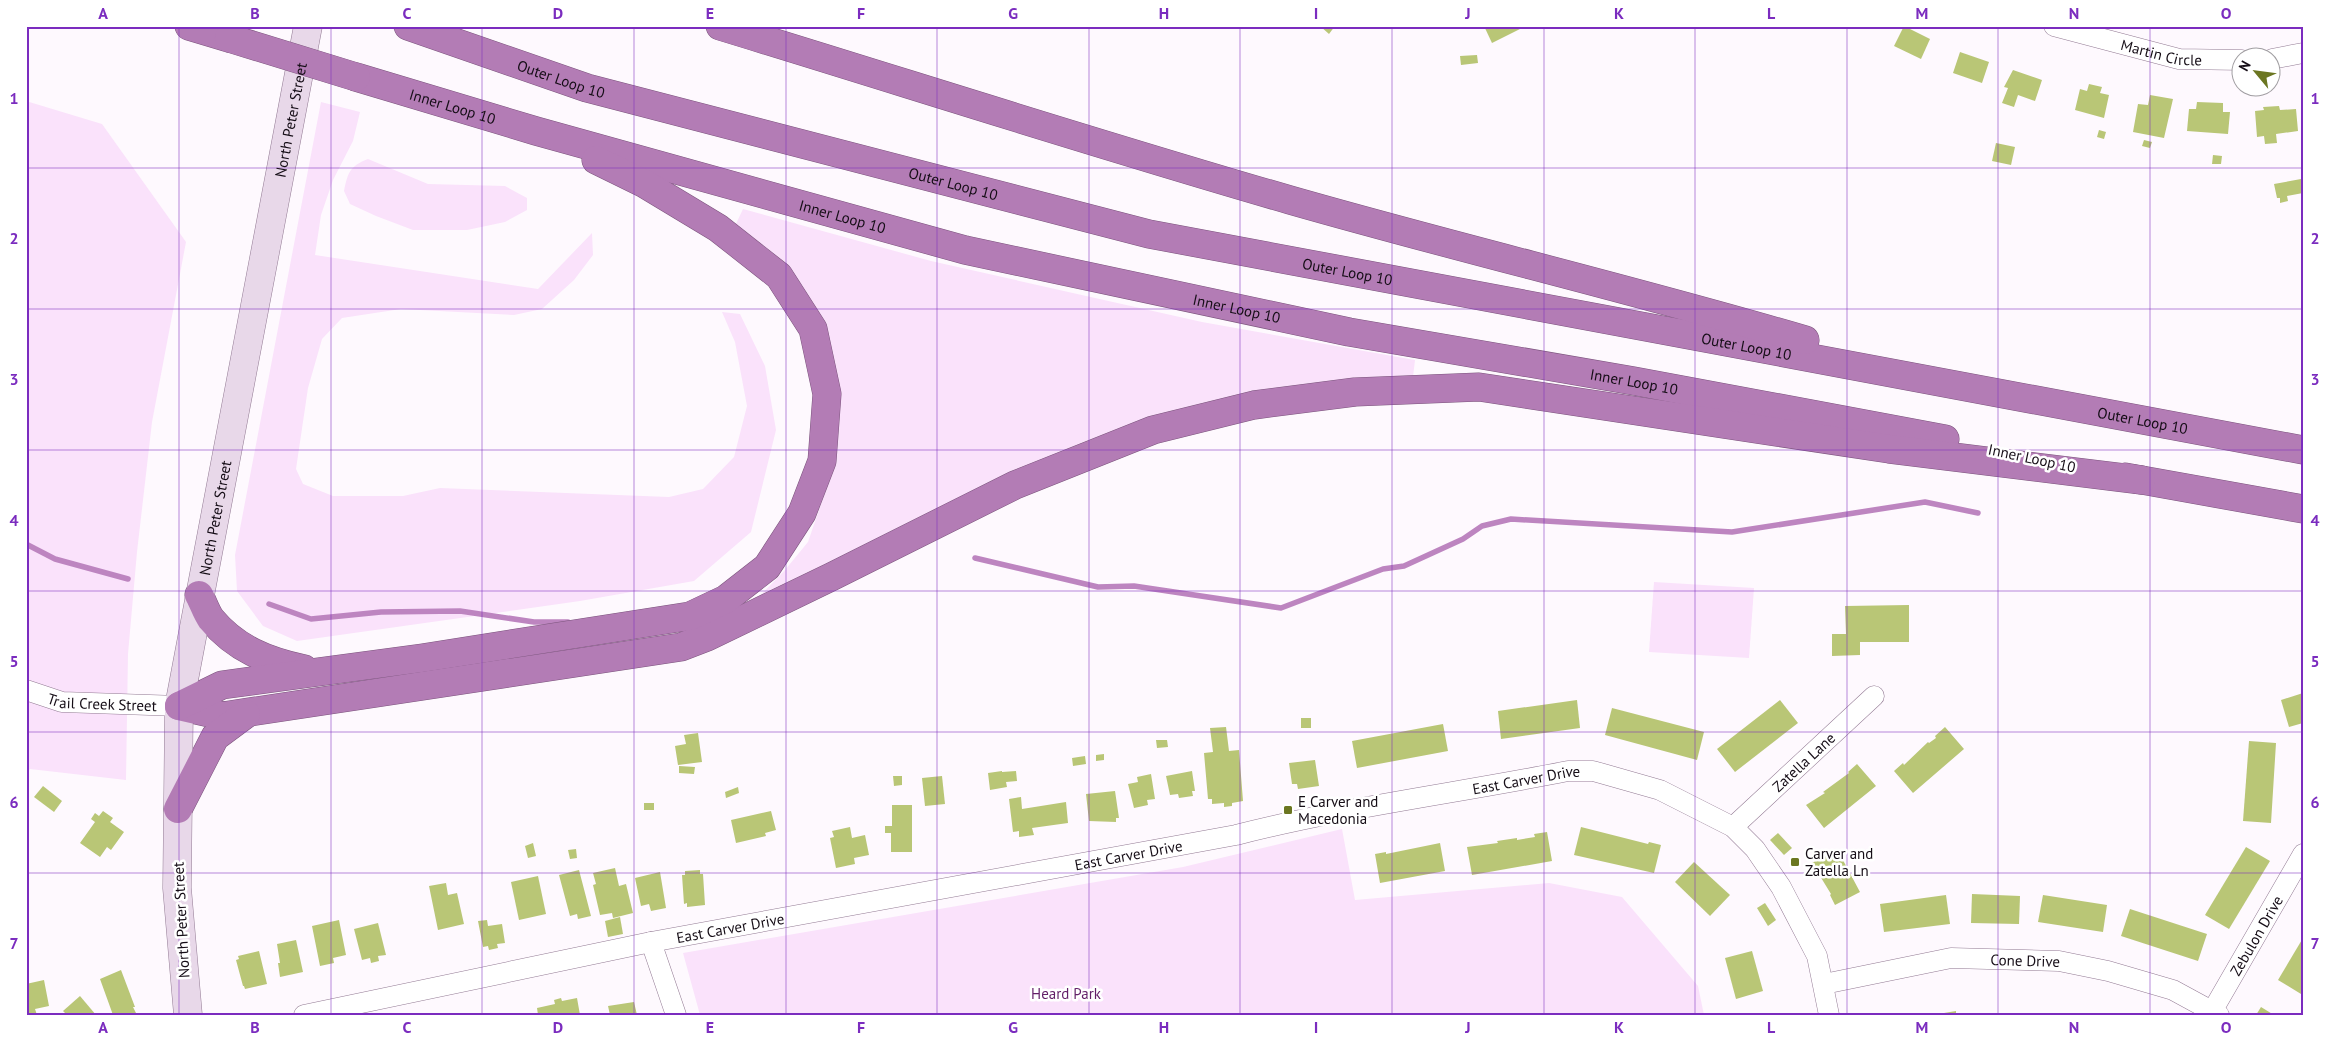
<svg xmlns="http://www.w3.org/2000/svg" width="2329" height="1041" font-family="'PT Sans',sans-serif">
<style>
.green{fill:#fae2fb}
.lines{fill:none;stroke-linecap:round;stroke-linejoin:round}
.stream{stroke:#bd85c0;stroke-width:5.5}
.building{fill:#b9c676}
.street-casing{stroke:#937b94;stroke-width:21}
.secondary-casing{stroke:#937b94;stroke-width:29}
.highway-casing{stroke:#7c557d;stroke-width:29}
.street{stroke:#fff;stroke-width:20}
.secondary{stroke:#e8d8e9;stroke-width:28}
.highway{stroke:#b37cb5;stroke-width:28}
.highway-bridge-casing{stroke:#7c557d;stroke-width:29;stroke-linecap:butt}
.highway-bridge{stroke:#b37cb5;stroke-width:28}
.grid{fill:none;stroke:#7b2cbf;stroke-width:1;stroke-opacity:0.55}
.poi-dot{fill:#6b7621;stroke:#fff;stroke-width:2}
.labels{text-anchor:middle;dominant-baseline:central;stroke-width:5;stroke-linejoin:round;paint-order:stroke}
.street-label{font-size:15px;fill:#150d16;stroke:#fff}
.poi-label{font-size:15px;fill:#150d16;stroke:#fff;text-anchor:start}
.park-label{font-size:15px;fill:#631f68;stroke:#fff}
.neatline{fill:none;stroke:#7b2cbf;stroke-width:2}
.grid-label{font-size:16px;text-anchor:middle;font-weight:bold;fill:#7b2cbf}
</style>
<rect width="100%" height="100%" fill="#fef9fe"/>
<g class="green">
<path d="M26,101L102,124L186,242L152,422L137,552L128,654L126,780L30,769L26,774Z"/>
<path d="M321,102L360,112L353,141L333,180L321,215L315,255L538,289L592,233L593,255L574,280L542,309L514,315L401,309L342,318L322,339L308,388L296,469L303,484L333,496H403L440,488L669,497L703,489L734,457L747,406L735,342L722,312L740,314L765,366L776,430L751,532L694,581L580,601L297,641L263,626L237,591L235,555Z"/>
<path d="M368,159L428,184L505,186L527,198V210L505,222L467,230H413L376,216L350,204L344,191C348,172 350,166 368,159Z"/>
<path d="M743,209L931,261L1202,322L1415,360L1413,377L1139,423L1083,442L1020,469L832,565L826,564L757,599L785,570L808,542L832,472L837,441L838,409L836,376L734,228Z"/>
<path d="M1654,582L1754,588L1749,658L1649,652Z"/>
<path d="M1342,829L1355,900L1549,883L1622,897L1698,986L1704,1015H700L683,953L1183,867Z"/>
</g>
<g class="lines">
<g class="stream">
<path d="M26,544L55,559L128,579"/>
<path d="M975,558L1098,587L1134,586L1281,608L1383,569L1404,566L1463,539L1482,526L1511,519L1732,532L1925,502L1978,513"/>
<path d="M269,604L311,619L381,612L460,611L534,622H568"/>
</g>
</g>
<g class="building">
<path d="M1320,26H1335L1329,34Z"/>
<path d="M1484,26H1521L1522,28L1492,43Z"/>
<path d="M1904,26L1930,39L1921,59L1894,46Z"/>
<path d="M1960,52L1989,62L1982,83L1953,73Z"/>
<path d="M1477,55L1478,63L1461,65L1460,56Z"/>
<path d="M2013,70L2042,80L2035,101L2018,95L2014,107L2002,103L2008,88L2004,87Z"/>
<path d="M2089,84L2102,87L2100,93L2109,95L2104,118L2075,110L2080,89L2087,91Z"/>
<path d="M2150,95L2173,99L2164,138L2133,132L2138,104L2148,105Z"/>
<path d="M2197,102L2223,103V112H2230L2228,134L2187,131L2189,109H2196Z"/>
<path d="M2279,106L2280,110L2296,109L2298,131L2276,134L2277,143L2265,144L2264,136L2257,137L2255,111L2264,110L2263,107Z"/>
<path d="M2099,130L2106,132L2104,139L2097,137Z"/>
<path d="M2144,140L2152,142L2150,148L2142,146Z"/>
<path d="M1996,143L2015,147L2011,165L1992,161Z"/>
<path d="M2213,155L2222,156L2221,164H2212Z"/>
<path d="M2301,179L2303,193L2287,196L2288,201L2280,203V198H2277L2274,184Z"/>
<path d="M1909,605V642H1860V655L1832,656V634H1846L1845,606Z"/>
<path d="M2303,693V723L2289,727L2281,700Z"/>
<path d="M1577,700L1580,728L1501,739L1498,711Z"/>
<path d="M1780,700L1798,723L1735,772L1717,749Z"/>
<path d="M1612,708L1704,732L1697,760L1605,735Z"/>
<rect x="1301" y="718" width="10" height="10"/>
<path d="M1443,724L1448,751L1357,768L1352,741Z"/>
<path d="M1226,727L1229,751L1239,750L1243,801L1232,803V806L1224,807V803L1212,804V799H1208L1204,753L1213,752L1210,728Z"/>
<path d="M1945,727L1964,749L1913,793L1894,771L1903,763L1904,765L1928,742L1929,743L1936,738L1935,736Z"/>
<path d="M698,733L702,762L678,765L675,746L686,744L684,735Z"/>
<path d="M1156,740H1167L1168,747L1157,748Z"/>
<path d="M2249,741L2276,743L2271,823L2243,821Z"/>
<path d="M1104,754V760L1096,761V755Z"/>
<path d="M1085,756L1086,764L1073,766L1072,758Z"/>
<path d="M1315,760L1319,786L1298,789L1297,784H1292L1289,763Z"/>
<path d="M1857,764L1876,786L1824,828L1806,805L1825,793L1823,792L1849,773L1848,772Z"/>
<path d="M679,766L695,767L694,774L679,773Z"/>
<path d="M1002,771V772L1016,771L1017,781L1006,782L1007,787L990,790L988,773Z"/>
<path d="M1192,771L1195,791H1192L1193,796L1179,798L1178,794L1170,795L1166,776Z"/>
<path d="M1151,774L1155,799L1147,800L1148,805L1134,808L1128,784L1138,782L1137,777Z"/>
<path d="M893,776H902V785L894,786Z"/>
<path d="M942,776L945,804L925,806L922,778Z"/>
<path d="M43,786L62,801L54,812L34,797Z"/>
<path d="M738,787L739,793L726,798L725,792Z"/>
<path d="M1115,791L1119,818H1116V822L1089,821L1086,794Z"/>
<path d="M1021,797L1022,809L1066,802L1068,823L1032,828L1034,835L1019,837V831L1013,832L1009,799Z"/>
<rect x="644" y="803" width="10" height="7"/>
<path d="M892,805H912V852H891V833H885V826H892Z"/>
<path d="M103,811L113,818L110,822L124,832L111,850L107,847L100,857L80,843L95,822L91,819L95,813L99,816Z"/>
<path d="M771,811L776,830L765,833L766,836L736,843L731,820Z"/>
<path d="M850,827L852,838L865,835L869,855L854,858L855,864L836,868L830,838L834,837L832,831Z"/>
<path d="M1581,827L1648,844L1649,842L1661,845L1654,873L1574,855Z"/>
<path d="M1547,832L1552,861L1472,875L1467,847L1498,843L1497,841L1517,838V840L1535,837L1534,834Z"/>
<path d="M1778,833L1792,848L1784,855L1770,840Z"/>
<path d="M533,843L536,856L528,858L525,846Z"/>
<path d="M1440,843L1445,871L1380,883L1375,854L1386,852V854Z"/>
<path d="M2246,847L2270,861L2229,929L2205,915Z"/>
<path d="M576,849L577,858L570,859L568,850Z"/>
<path d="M1837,849L1860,892L1835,905L1830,895L1831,894L1812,863Z"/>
<path d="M1694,862L1730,895L1710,916L1675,882Z"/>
<path d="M615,868L619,886L626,884L633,913L613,918L612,913L600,915L593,885L596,884L593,873Z"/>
<path d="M579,870L591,916L578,919L577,914L570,916L559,875Z"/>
<path d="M700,870V874H703L705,905L687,907V903L684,904L682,875H685V871Z"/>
<path d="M660,872L666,908L651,911L649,904L641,906L635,878Z"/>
<path d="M538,876L546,914L519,920L511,882Z"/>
<path d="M446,883L448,895L457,893L464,924L438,930L429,886Z"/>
<path d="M1972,894L2020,896L2019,924L1971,923Z"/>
<path d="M1946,895L1950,924L1884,932L1880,904Z"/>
<path d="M2043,895L2107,905L2103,932L2038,922Z"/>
<path d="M1765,903L1776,920L1768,926L1757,908Z"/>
<path d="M2130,909L2207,934L2198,961L2121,936Z"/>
<path d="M620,917L623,934L608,937L605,921Z"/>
<path d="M339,920L346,955L333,958L334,963L320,966L312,926Z"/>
<path d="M487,920L488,926L502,924L505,943L497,944L498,948L489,950L488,946L483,947L478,921Z"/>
<path d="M378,923L386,955L378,956L379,961L371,963L370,958L362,960L354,929Z"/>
<path d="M2303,938V990L2301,994L2278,980Z"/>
<path d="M296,940L303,972L280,977L278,963H280L277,944Z"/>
<path d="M259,951L267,984L245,989L244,986H243L236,960L239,959L238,956Z"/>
<path d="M1752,951L1763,991L1736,999L1725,958Z"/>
<path d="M121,970L135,1007H133L136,1013L131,1015H113L100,979Z"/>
<path d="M44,980L49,1006L35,1009L37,1015H26V984Z"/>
<path d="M80,996L96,1015H67L63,1011Z"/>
<path d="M561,998L562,1001L577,998L580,1015H538L537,1008L555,1004L554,1000Z"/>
<path d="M634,1002L637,1015H610L608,1006Z"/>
<path d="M2261,1007L2274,1015H2256Z"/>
<path d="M1956,1011V1015H1944V1013Z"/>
</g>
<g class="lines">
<defs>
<g id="street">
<path id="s1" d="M2054,26L2179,59L2242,60"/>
<path d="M2272,59L2303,53"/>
<path id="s2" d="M26,690L62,702L179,706"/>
<path id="s3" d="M1733,827L1874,696"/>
<path d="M651,942L676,1015"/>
<path id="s4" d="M1824,984L1951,958L2059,961L2108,971L2173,990L2219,1015"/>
<path id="s5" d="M304,1015L651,942L1236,835C1345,807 1458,793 1568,771H1593L1660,790L1733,827L1755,849L1781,887L1817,956L1829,1015"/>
<path id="s6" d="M2210,1015L2303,854"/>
</g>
<g id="secondary">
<path id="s7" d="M188,1015L177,888L179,706L308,26"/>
</g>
<g id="highway">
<path d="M189,26L229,38"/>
<path id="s8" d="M408,26L587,88L1149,234L2303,450"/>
<path d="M720,26C910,84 1099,145 1290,200C1461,249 1635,290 1805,340"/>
<path id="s9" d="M356,77L536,131L965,250L1349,332L1634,381L1945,439"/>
<path d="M2125,477L2303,509"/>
<path d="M199,595C203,602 206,612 211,619C236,649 267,661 304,669"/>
<path d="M179,706L223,716L681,647L707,637L831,577L1015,485L1153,430L1254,405L1355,392L1479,387L1889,449L2141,480"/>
<path d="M179,706L222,685L422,658L690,616L726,599L767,567L802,513L822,461L827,394L813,329L779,276L718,228L645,184L596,160"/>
<path d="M178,809L215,737L246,714"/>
</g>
</defs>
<use href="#street" class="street-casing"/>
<use href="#secondary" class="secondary-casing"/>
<use href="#highway" class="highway-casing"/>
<use href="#street" class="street"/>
<use href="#secondary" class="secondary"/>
<use href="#highway" class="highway"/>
<defs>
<path id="highway-bridge" d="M229,38L356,77"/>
</defs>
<use href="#highway-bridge" class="highway-bridge-casing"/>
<use href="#highway-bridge" class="highway-bridge"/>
</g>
<path class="grid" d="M179,26V1015M331,26V1015M482,26V1015M634,26V1015M786,26V1015M937,26V1015M1089,26V1015M1240,26V1015M1392,26V1015M1544,26V1015M1695,26V1015M1847,26V1015M1998,26V1015M2150,26V1015M26,168H2303M26,309H2303M26,450H2303M26,591H2303M26,732H2303M26,873H2303"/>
<g class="poi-dot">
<rect x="1283" y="805" width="10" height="10" rx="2.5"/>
<rect x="1790" y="857" width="10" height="10" rx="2.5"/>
</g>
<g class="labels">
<g class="street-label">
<text stroke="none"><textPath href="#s1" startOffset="111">Martin Circle</textPath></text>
<text stroke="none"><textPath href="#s8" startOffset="162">Outer Loop 10</textPath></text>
<text stroke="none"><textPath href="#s9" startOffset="101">Inner Loop 10</textPath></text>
<text stroke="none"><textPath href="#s7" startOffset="906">North Peter Street</textPath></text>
<text stroke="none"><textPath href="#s8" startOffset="568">Outer Loop 10</textPath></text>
<text stroke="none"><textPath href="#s9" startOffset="506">Inner Loop 10</textPath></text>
<text stroke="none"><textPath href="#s8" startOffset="972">Outer Loop 10</textPath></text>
<text stroke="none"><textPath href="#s9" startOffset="911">Inner Loop 10</textPath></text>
<text stroke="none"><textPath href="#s8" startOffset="1378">Outer Loop 10</textPath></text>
<text stroke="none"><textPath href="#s9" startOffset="1315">Inner Loop 10</textPath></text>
<text stroke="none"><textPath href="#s8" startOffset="1781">Outer Loop 10</textPath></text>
<text transform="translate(2032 458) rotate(12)">Inner Loop 10</text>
<text stroke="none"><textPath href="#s7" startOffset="501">North Peter Street</textPath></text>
<text stroke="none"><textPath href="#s2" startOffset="78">Trail Creek Street</textPath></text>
<text stroke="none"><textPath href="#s3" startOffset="96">Zatella Lane</textPath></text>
<text stroke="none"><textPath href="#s5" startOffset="1245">East Carver Drive</textPath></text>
<text stroke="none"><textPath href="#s5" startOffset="840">East Carver Drive</textPath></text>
<text transform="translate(181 920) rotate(-93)">North Peter Street</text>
<text stroke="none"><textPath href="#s5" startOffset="435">East Carver Drive</textPath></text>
<text stroke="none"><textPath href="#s6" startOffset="92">Zebulon Drive</textPath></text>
<text stroke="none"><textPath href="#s4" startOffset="204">Cone Drive</textPath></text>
</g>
<g class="poi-label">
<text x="1298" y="801">E Carver and<tspan x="1298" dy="17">Macedonia</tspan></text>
<text x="1805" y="853">Carver and<tspan x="1805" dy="17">Zatella Ln</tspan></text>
</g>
<g class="park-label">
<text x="1066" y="993">Heard Park</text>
</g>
</g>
<rect width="2329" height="1041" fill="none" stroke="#ffffff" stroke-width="55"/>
<g transform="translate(2256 72) rotate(299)"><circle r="24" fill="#ffffff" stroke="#a19ea2"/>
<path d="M0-4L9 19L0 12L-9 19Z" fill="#6b7621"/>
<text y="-8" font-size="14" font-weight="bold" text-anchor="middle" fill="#150d16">N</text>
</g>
<rect x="28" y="28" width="2274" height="986" class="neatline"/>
<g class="grid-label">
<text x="103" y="19">A</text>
<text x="255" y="19">B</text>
<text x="407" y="19">C</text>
<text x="558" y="19">D</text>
<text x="710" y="19">E</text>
<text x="861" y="19">F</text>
<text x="1013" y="19">G</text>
<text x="1164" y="19">H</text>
<text x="1316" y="19">I</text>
<text x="1468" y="19">J</text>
<text x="1619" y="19">K</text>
<text x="1771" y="19">L</text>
<text x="1922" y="19">M</text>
<text x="2074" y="19">N</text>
<text x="2226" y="19">O</text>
<text x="14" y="104">1</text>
<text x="2315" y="104">1</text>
<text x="14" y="244">2</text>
<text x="2315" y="244">2</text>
<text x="14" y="385">3</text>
<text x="2315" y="385">3</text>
<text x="14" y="526">4</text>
<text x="2315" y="526">4</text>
<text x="14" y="667">5</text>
<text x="2315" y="667">5</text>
<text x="14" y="808">6</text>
<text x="2315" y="808">6</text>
<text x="14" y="949">7</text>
<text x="2315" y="949">7</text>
<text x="103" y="1033">A</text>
<text x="255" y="1033">B</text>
<text x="407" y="1033">C</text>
<text x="558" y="1033">D</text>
<text x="710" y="1033">E</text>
<text x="861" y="1033">F</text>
<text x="1013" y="1033">G</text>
<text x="1164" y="1033">H</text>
<text x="1316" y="1033">I</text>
<text x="1468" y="1033">J</text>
<text x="1619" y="1033">K</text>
<text x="1771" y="1033">L</text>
<text x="1922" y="1033">M</text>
<text x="2074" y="1033">N</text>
<text x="2226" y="1033">O</text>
</g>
</svg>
